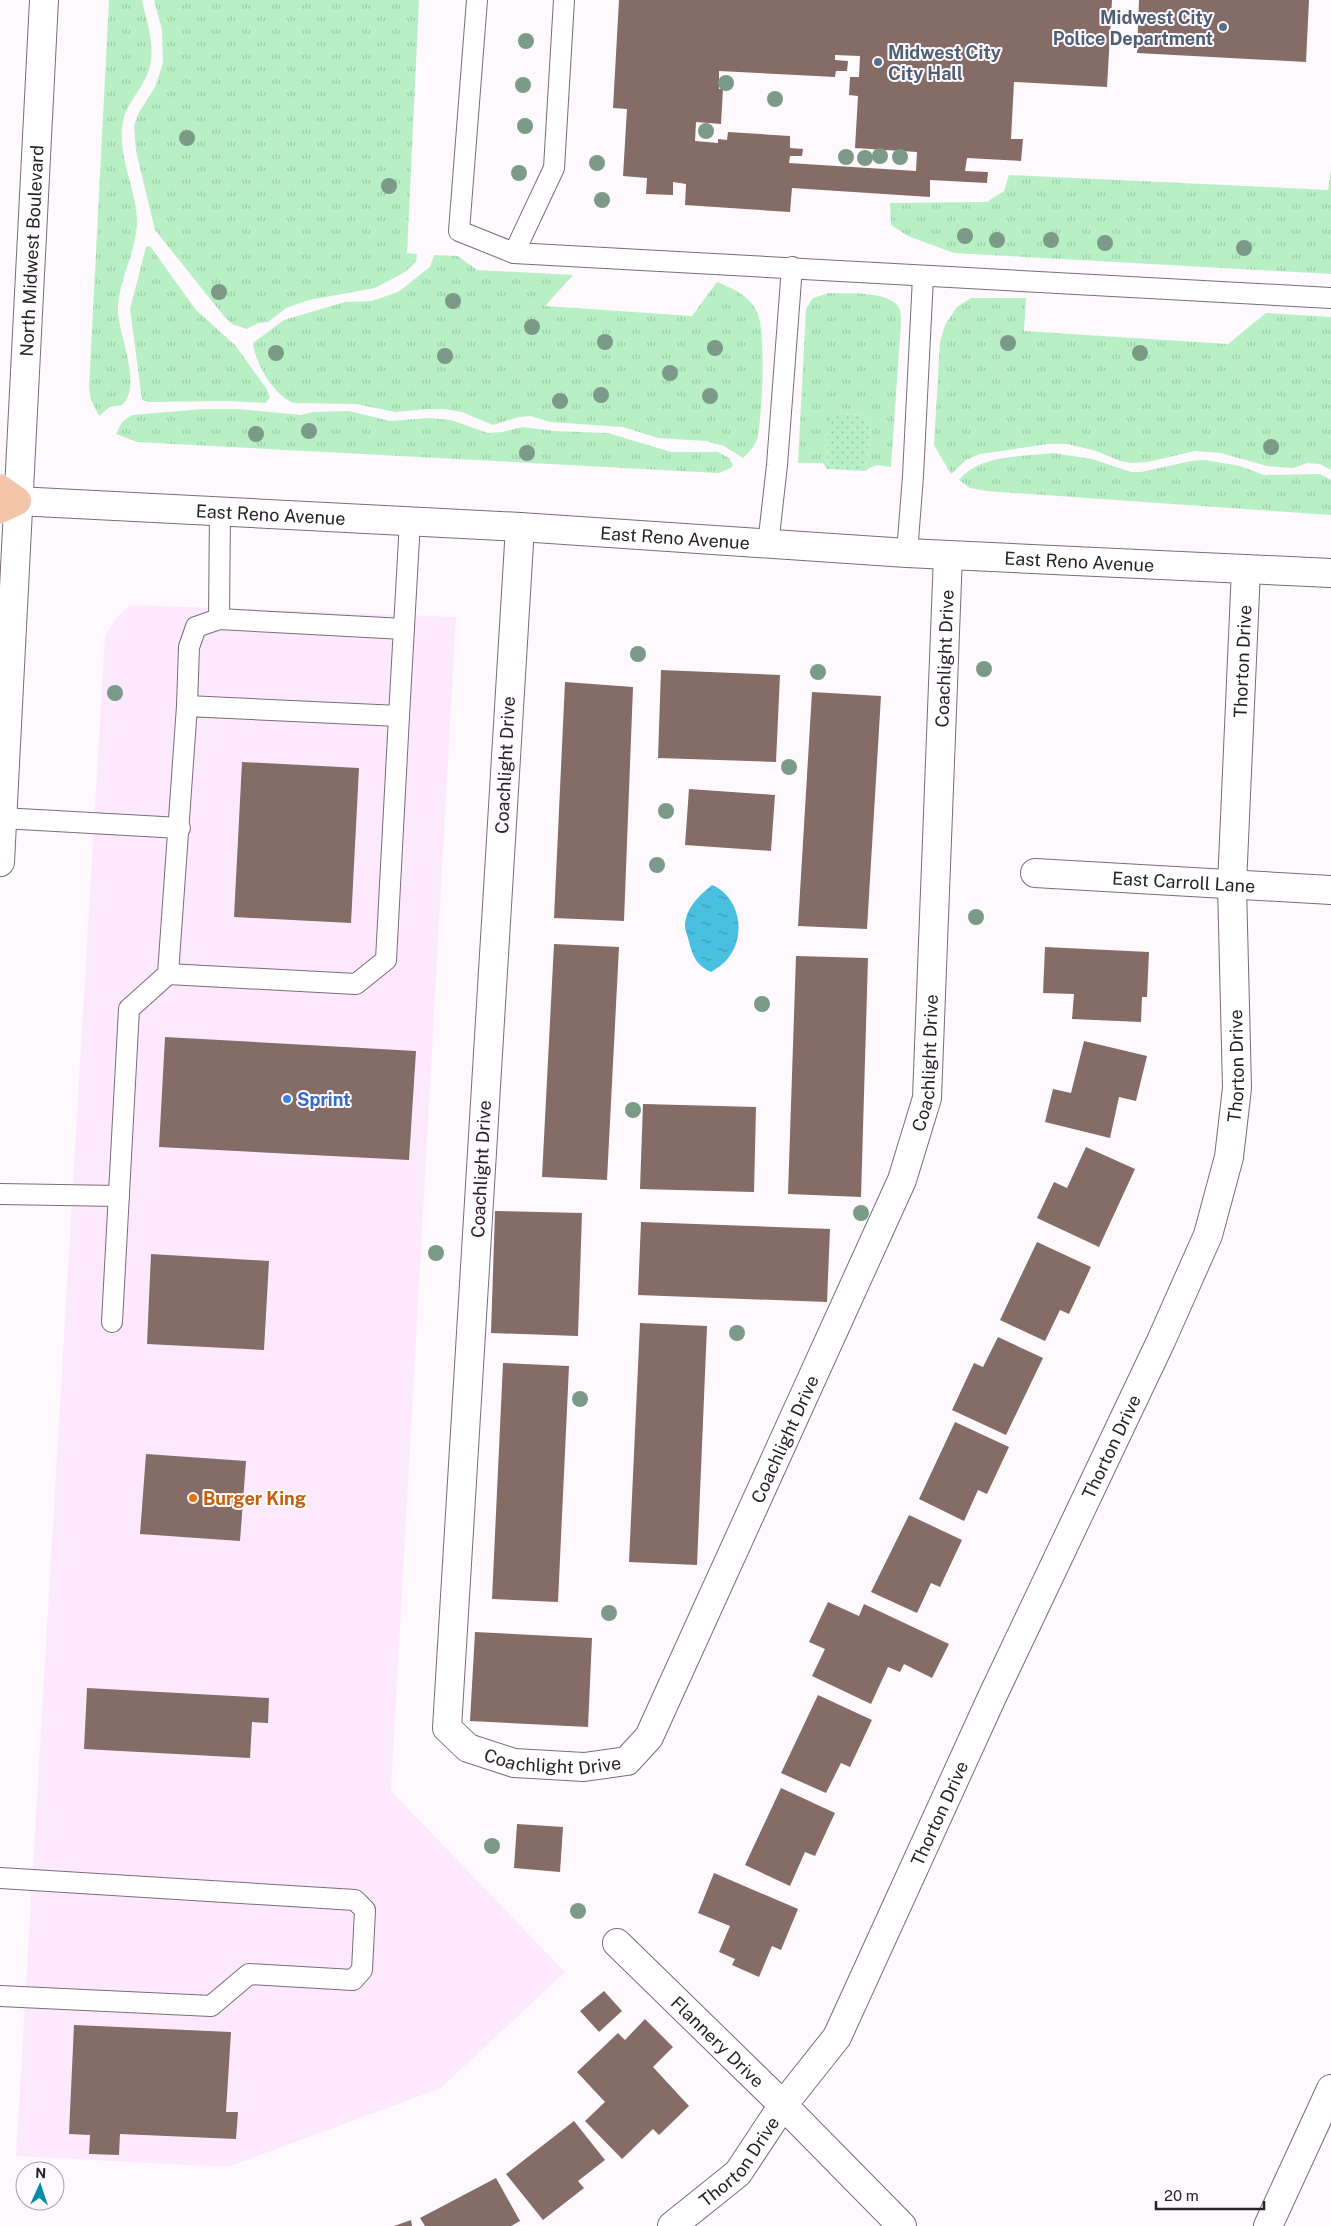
<svg xmlns="http://www.w3.org/2000/svg" width="1331" height="2226" font-family="'Public Sans',sans-serif">
<style>
.built{fill:#fde9fe}
.grass{fill:url(#grass-tufts)}
.garden{fill:url(#garden-dots)}
.water{fill:url(#water-ripples)}
.building{fill:#856c66;fill-rule:evenodd}
.lines{fill:none;stroke-linecap:round;stroke-linejoin:round}
.lane-casing{stroke:#7b6b7c;stroke-width:22}
.street-casing{stroke:#7b6b7c;stroke-width:30}
.secondary-casing{stroke:#7b6b7c;stroke-width:30}
.primary-casing{stroke:#d8d7d8;stroke-width:30}
.lane{stroke:#fff;stroke-width:20}
.street{stroke:#fff;stroke-width:28}
.secondary{stroke:#fff;stroke-width:28}
.primary{stroke:#f5c5aa;stroke-width:28}
.tree{fill:#7b9a87}
.service-dot{fill:#5c6f8a;stroke:#fdf9fd;stroke-width:2}
.shop-dot{fill:#3f7fe0;stroke:#fdf9fd;stroke-width:2}
.food-dot{fill:#e8710a;stroke:#fdf9fd;stroke-width:2}
.labels{text-anchor:middle;dominant-baseline:central;stroke-width:4;stroke-linejoin:round;paint-order:stroke}
.service-label{font-size:18px;font-weight:bold;fill:#4e5e75;stroke:#fdf9fd;text-anchor:end}
.street-label{font-size:18px;fill:#292229;stroke:#fdf9fd}
.shop-label{font-size:18px;font-weight:bold;fill:#366cbe;stroke:#fdf9fd;text-anchor:start}
.food-label{font-size:18px;font-weight:bold;fill:#c56008;stroke:#fdf9fd;text-anchor:start}
</style>
<defs>
<pattern id="grass-tufts" width="24" height="20" patternUnits="userSpaceOnUse" patternTransform="scale(1.25)"><rect width="24" height="20" fill="#b8efc5"/><path d="M3 7l-1-3M5 7V3M7 7l1-3M15 17l-1-3M17 17v-4M19 17l1-3" fill="none" stroke="#9ecda9"/></pattern>
<pattern id="garden-dots" width="8" height="8" patternUnits="userSpaceOnUse" patternTransform="scale(1.25)"><rect width="8" height="8" fill="#b8efc5"/><path d="M2 2h.1M6 6h.1" fill="none" stroke="#9ecda9" stroke-width="1.8" stroke-linecap="round"/></pattern>
<pattern id="water-ripples" width="26" height="14" patternUnits="userSpaceOnUse" patternTransform="scale(1.25)"><rect width="26" height="14" fill="#4ac0e0"/><path d="M2 4q2-2 4 0t4 0M15 11q2-2 4 0t4 0" fill="none" stroke="#3e9cb6"/></pattern>
</defs>
<rect width="100%" height="100%" fill="#fdf9fd"/>
<path class="built" d="M130,605L456,617L391,1791L565,1972L441,2088L228,2167L16,2156L105,636L117,617Z"/>
<g class="grass">
<path d="M109,0H142C148,27 159,55 144,81C138,93 126,106 123,121C116,156 138,190 137,225C135,253 120,278 118,306C116,331 144,385 122,405L110,407L99,416L91,400L89,388Z"/>
<path d="M154,0H419L407,253L417,254L416,262L405,272L375,288L309,300L286,308L268,322L258,323L247,329L232,324L223,315L155,230L136,151L134,126L138,114L155,87L163,63L162,30Z"/>
<path d="M1331,170V274L954,253L908,236L891,225L890,203L987,202L1004,191L1009,175L1328,190Z"/>
<path d="M150,246L196,310L235,345L266,388L270,397L266,403L230,401L148,402L142,400L130,309L146,247Z"/>
<path d="M434,255L458,256L477,270L573,275L545,306L692,316L717,282C733,289 747,294 756,310C767,327 762,414 758,436C756,445 750,451 743,458L724,446L706,441L658,438L623,427L550,422L531,416L519,417L493,425L462,412L444,409H427L395,412L356,404L295,403C275,398 255,363 253,343L284,320L345,302L372,301L398,292L430,267Z"/>
<path d="M829,293C847,294 893,290 900,310C901,314 901,319 901,322L891,467C881,465 874,463 866,471L870,423L864,415L837,413L828,429L827,469L823,463H798L806,309L813,298Z"/>
<path d="M971,298H1026L1024,331L1228,344L1266,313L1331,317V470L1320,464L1307,463L1293,468L1267,466L1221,453L1195,451L1148,462L1132,463L1120,461L1096,451L1068,444H1048L980,454L966,460L951,474L934,445L940,342L945,325L957,307Z"/>
<path d="M203,409H238L301,415L313,412L349,411L390,421L429,418L451,420L488,433L502,432L522,427L554,431L608,433L671,452H718L729,458L733,465L731,468L719,473L137,442L116,434L122,422L132,415Z"/>
<path d="M1053,453L1092,459L1131,472H1141L1191,461L1205,460L1240,466L1264,475L1320,474L1331,480V515L987,491L970,488L959,480C980,454 1022,457 1053,453Z"/>
</g>
<path class="garden" d="M837,413L864,415L870,423L866,471L827,469L828,429L831,416Z"/>
<path class="water" d="M712,885C739,896 747,934 729,957C724,964 717,968 711,972C698,966 694,959 690,946C689,940 686,933 685,927C685,908 700,895 712,885Z"/>
<g class="building">
<path d="M619,0H1112L1107,87L1014,82L1011,139H1023L1021,161L967,158L965,171L988,172L987,183L930,180V197L792,188L790,212L685,205L686,184L673,182V195L646,194L647,178L623,176L627,109L613,108ZM835,55L860,56L859,77H850L849,95L858,96L855,148L917,152L916,171L789,163L790,156H802L803,149L790,148V136L728,132L727,140L718,139V143L695,141L696,122L721,124L723,89H719V71L835,77L836,71H847L848,61L835,60Z"/>
<path d="M1139,0H1309L1306,62L1137,53Z"/>
<path d="M661,670L780,675L776,762L658,758Z"/>
<path d="M565,682L633,687L624,921L554,918Z"/>
<path d="M812,692L881,696L867,929L798,926Z"/>
<path d="M242,762L359,768L351,923L234,917Z"/>
<path d="M689,789L775,795L771,851L685,845Z"/>
<path d="M554,944L619,947L607,1180L542,1177Z"/>
<path d="M1045,947L1149,952L1147,997H1142L1141,1022L1072,1019L1074,994L1043,993Z"/>
<path d="M796,956L868,958L861,1197L788,1194Z"/>
<path d="M165,1037L416,1051L409,1160L159,1147Z"/>
<path d="M1084,1041L1147,1056L1136,1101L1119,1097L1110,1138L1045,1122L1053,1089L1071,1093Z"/>
<path d="M643,1104L756,1107L754,1192L640,1189Z"/>
<path d="M1086,1147L1135,1169L1099,1247L1037,1218L1054,1182L1067,1188Z"/>
<path d="M495,1211L582,1213L578,1336L491,1333Z"/>
<path d="M641,1222L830,1229L827,1302L638,1295Z"/>
<path d="M1037,1242L1091,1267L1069,1314L1060,1310L1045,1341L1000,1320Z"/>
<path d="M151,1254L269,1261L264,1350L147,1344Z"/>
<path d="M640,1323L707,1326L697,1565L629,1562Z"/>
<path d="M998,1337L1043,1358L1006,1435L952,1410L974,1363L983,1367Z"/>
<path d="M503,1363L569,1366L558,1602L492,1599Z"/>
<path d="M955,1422L1009,1447L987,1494L978,1490L964,1521L919,1499Z"/>
<path d="M146,1454L246,1461L240,1541L140,1534Z"/>
<path d="M909,1515L962,1540L940,1587L931,1583L917,1613L871,1592Z"/>
<path d="M828,1602L859,1616L864,1604L949,1644L932,1678L904,1664L900,1672L888,1667L871,1704L812,1676L825,1649L809,1642Z"/>
<path d="M475,1632L592,1638L588,1727L470,1721Z"/>
<path d="M87,1688L269,1698L268,1723L252,1722L250,1758L84,1749Z"/>
<path d="M818,1695L872,1720L850,1767L841,1763L826,1793L781,1773Z"/>
<path d="M781,1788L835,1813L815,1856L805,1852L790,1886L745,1865Z"/>
<path d="M517,1824L563,1827L560,1872L514,1868Z"/>
<path d="M714,1873L798,1909L781,1950L772,1946L759,1977L732,1965L735,1959L719,1952L730,1926L698,1913Z"/>
<path d="M604,1991L622,2011L599,2032L580,2011Z"/>
<path d="M645,2019L673,2047L653,2067L689,2106L659,2135L653,2129L622,2159L585,2121L605,2102L577,2072L618,2033L625,2040Z"/>
<path d="M74,2025L231,2032L226,2112H238L236,2139L120,2134L119,2155L89,2154L90,2135L69,2134Z"/>
<path d="M574,2121L605,2160L578,2181L584,2188L543,2220L506,2174Z"/>
<path d="M496,2178L520,2221L511,2226H425L420,2218Z"/>
<path d="M411,2220L412,2226H394Z"/>
</g>
<g class="lines">
<defs>
<g id="lane">
<path d="M477,0L459,231L514,253L1331,298"/>
<path d="M514,253L554,168L564,0"/>
<path d="M768,545L777,465L792,267"/>
<path d="M907,553L913,476L923,277"/>
<path d="M219,619L220,511"/>
<path d="M187,706L189,647L196,627L219,619L404,629"/>
<path d="M2,818L180,828"/>
<path d="M168,974L356,984L386,960L399,716"/>
<path d="M0,1194L119,1196"/>
<path d="M112,1322L129,1009L168,974L187,706L399,716L410,521"/>
<path d="M0,1878L355,1900L365,1910L362,1970L353,1980L249,1974L211,2006L0,1996"/>
</g>
<g id="street">
<path id="s1" d="M520,527L447,1728L468,1748L514,1763L584,1767L627,1761L649,1737L902,1180L927,1098L948,555"/>
<path id="s2" d="M1035,873L1331,890"/>
<path id="s3" d="M617,1943L783,2105L902,2226"/>
<path id="s4" d="M672,2226L738,2173L783,2105L837,2037L992,1697L1161,1341L1208,1235L1229,1157L1237,1088L1232,885L1246,569"/>
<path d="M1268,2226L1331,2089"/>
</g>
<g id="secondary">
<path id="s5" d="M17,501L520,527L907,553L1331,573"/>
<path id="s6" d="M0,862L44,0"/>
</g>
<path id="primary" d="M0,489L17,501L0,509"/>
</defs>
<use href="#lane" class="lane-casing"/>
<use href="#street" class="street-casing"/>
<use href="#secondary" class="secondary-casing"/>
<use href="#primary" class="primary-casing"/>
<use href="#lane" class="lane"/>
<use href="#street" class="street"/>
<use href="#secondary" class="secondary"/>
<use href="#primary" class="primary"/>
</g>
<g class="tree">
<circle cx="526" cy="41" r="8"/>
<circle cx="726" cy="83" r="8"/>
<circle cx="523" cy="85" r="8"/>
<circle cx="775" cy="99" r="8"/>
<circle cx="525" cy="126" r="8"/>
<circle cx="706" cy="131" r="8"/>
<circle cx="187" cy="138" r="8"/>
<circle cx="880" cy="156" r="8"/>
<circle cx="846" cy="157" r="8"/>
<circle cx="900" cy="157" r="8"/>
<circle cx="865" cy="158" r="8"/>
<circle cx="597" cy="163" r="8"/>
<circle cx="519" cy="173" r="8"/>
<circle cx="389" cy="186" r="8"/>
<circle cx="602" cy="200" r="8"/>
<circle cx="965" cy="236" r="8"/>
<circle cx="997" cy="240" r="8"/>
<circle cx="1051" cy="240" r="8"/>
<circle cx="1105" cy="243" r="8"/>
<circle cx="1244" cy="248" r="8"/>
<circle cx="219" cy="292" r="8"/>
<circle cx="453" cy="301" r="8"/>
<circle cx="532" cy="327" r="8"/>
<circle cx="605" cy="342" r="8"/>
<circle cx="1008" cy="343" r="8"/>
<circle cx="715" cy="348" r="8"/>
<circle cx="276" cy="353" r="8"/>
<circle cx="1140" cy="353" r="8"/>
<circle cx="445" cy="356" r="8"/>
<circle cx="670" cy="373" r="8"/>
<circle cx="601" cy="395" r="8"/>
<circle cx="710" cy="396" r="8"/>
<circle cx="560" cy="401" r="8"/>
<circle cx="309" cy="431" r="8"/>
<circle cx="256" cy="434" r="8"/>
<circle cx="1271" cy="447" r="8"/>
<circle cx="527" cy="453" r="8"/>
<circle cx="638" cy="654" r="8"/>
<circle cx="984" cy="669" r="8"/>
<circle cx="818" cy="672" r="8"/>
<circle cx="115" cy="693" r="8"/>
<circle cx="789" cy="767" r="8"/>
<circle cx="666" cy="811" r="8"/>
<circle cx="657" cy="865" r="8"/>
<circle cx="976" cy="917" r="8"/>
<circle cx="762" cy="1004" r="8"/>
<circle cx="633" cy="1110" r="8"/>
<circle cx="861" cy="1213" r="8"/>
<circle cx="436" cy="1253" r="8"/>
<circle cx="737" cy="1333" r="8"/>
<circle cx="580" cy="1399" r="8"/>
<circle cx="609" cy="1613" r="8"/>
<circle cx="492" cy="1846" r="8"/>
<circle cx="578" cy="1911" r="8"/>
</g>
<g class="service-dot">
<circle cx="1223" cy="27" r="5"/>
<circle cx="878" cy="62" r="5"/>
</g>
<circle class="shop-dot" cx="287" cy="1099" r="5"/>
<circle class="food-dot" cx="193" cy="1498" r="5"/>
<g class="labels">
<g class="service-label">
<text x="1213" y="17">Midwest City<tspan x="1213" dy="21">Police Department</tspan></text>
<text x="888" y="52" text-anchor="start">Midwest City<tspan x="888" dy="21">City Hall</tspan></text>
</g>
<g class="street-label">
<text stroke="none"><textPath href="#s6" startOffset="612">North Midwest Boulevard</textPath></text>
<text stroke="none"><textPath href="#s5" startOffset="254">East Reno Avenue</textPath></text>
<text stroke="none"><textPath href="#s5" startOffset="659">East Reno Avenue</textPath></text>
<text stroke="none"><textPath href="#s5" startOffset="1064">East Reno Avenue</textPath></text>
<text stroke="none"><textPath href="#s1" startOffset="2564">Coachlight Drive</textPath></text>
<text stroke="none"><textPath href="#s4" startOffset="1714">Thorton Drive</textPath></text>
<text transform="translate(505 765) rotate(-87)">Coachlight Drive</text>
<text stroke="none"><textPath href="#s2" startOffset="149">East Carroll Lane</textPath></text>
<text stroke="none"><textPath href="#s1" startOffset="2159">Coachlight Drive</textPath></text>
<text stroke="none"><textPath href="#s4" startOffset="1309">Thorton Drive</textPath></text>
<text transform="translate(481 1169) rotate(-87)">Coachlight Drive</text>
<text stroke="none"><textPath href="#s1" startOffset="1754">Coachlight Drive</textPath></text>
<text stroke="none"><textPath href="#s4" startOffset="904">Thorton Drive</textPath></text>
<text stroke="none"><textPath href="#s1" startOffset="1319">Coachlight Drive</textPath></text>
<text stroke="none"><textPath href="#s4" startOffset="499">Thorton Drive</textPath></text>
<text stroke="none"><textPath href="#s3" startOffset="141">Flannery Drive</textPath></text>
<text stroke="none"><textPath href="#s4" startOffset="94">Thorton Drive</textPath></text>
</g>
<g class="shop-label">
<text x="297" y="1099">Sprint</text>
</g>
<g class="food-label">
<text x="203" y="1498">Burger King</text>
</g>
</g>
<g transform="translate(40 2186) rotate(3)"><circle r="24" fill="#fdf9fd" stroke="#a8a3a8"/>
<path d="M0-4L9 19L0 12L-9 19Z" fill="#008faa"/>
<text y="-8" font-size="14" font-weight="bold" text-anchor="middle" fill="#292229">N</text>
</g>
<path d="M1156 2201v8h108v-8" fill="none" stroke="#292229" stroke-width="2.5"/>
<text x="1164" y="2201" font-size="15" fill="#292229" stroke="#fdf9fd" stroke-width="4" paint-order="stroke">20 m</text>
</svg>
